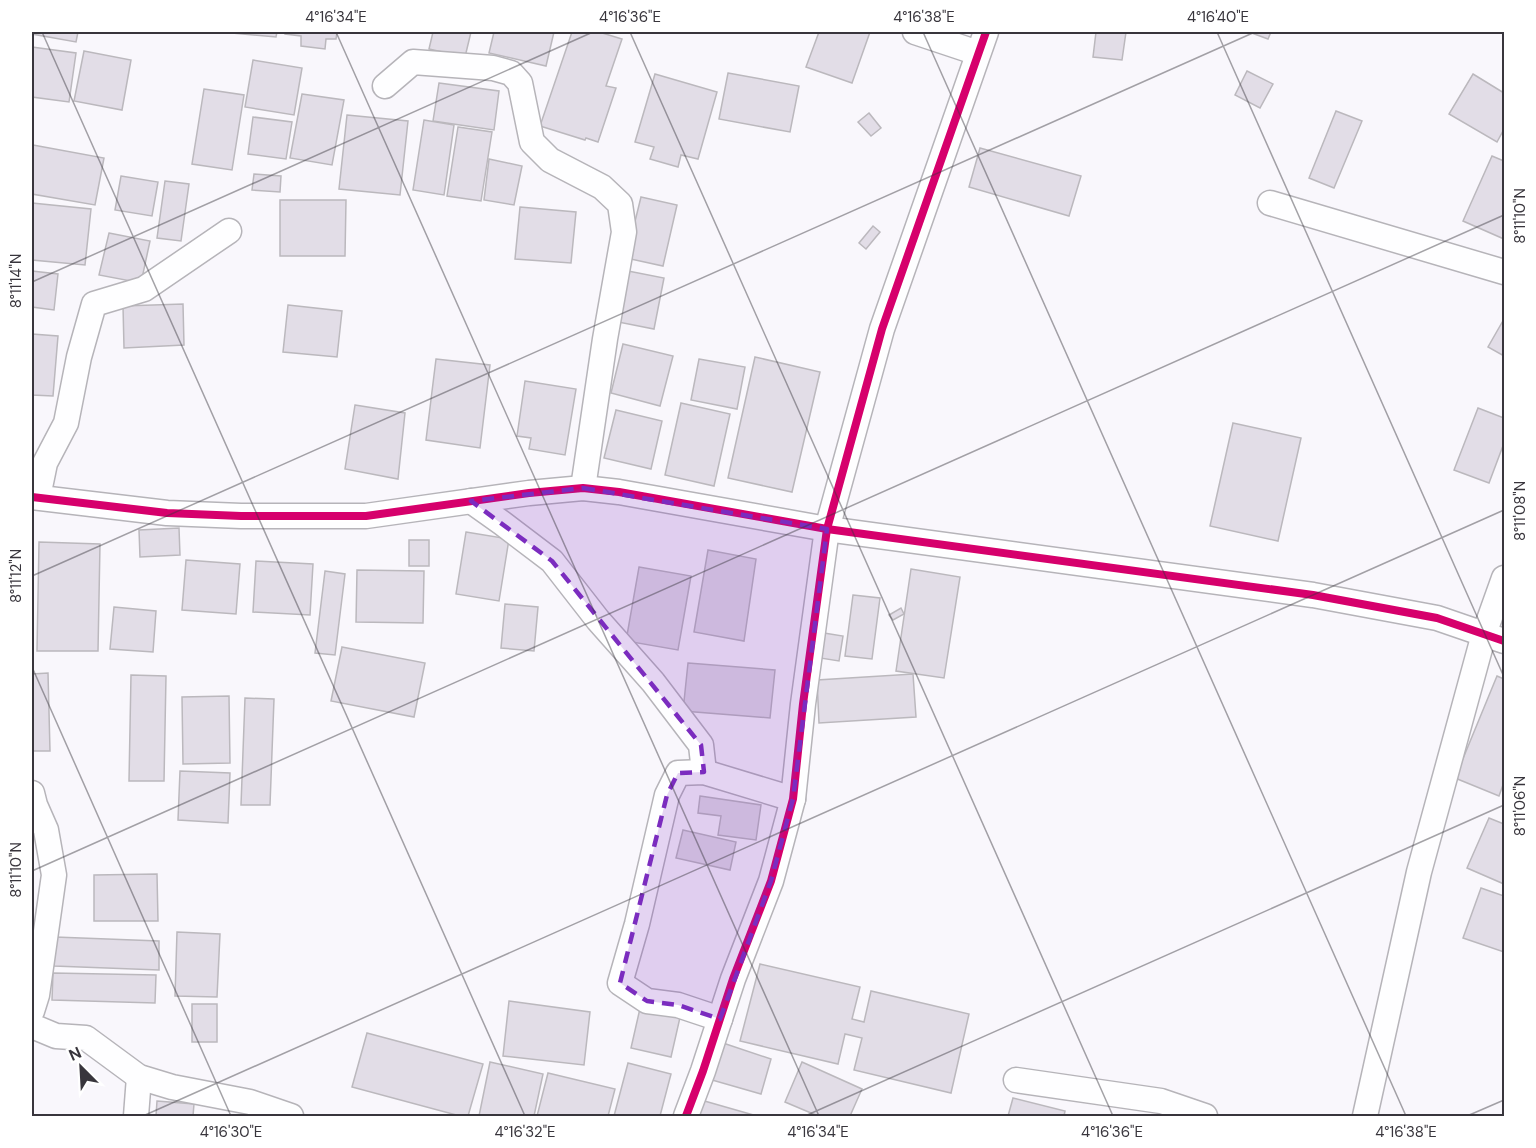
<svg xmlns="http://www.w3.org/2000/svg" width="1536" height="1148" font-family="'DM Sans',sans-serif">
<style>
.building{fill:#e2dde7;stroke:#bbb8bd;stroke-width:1.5}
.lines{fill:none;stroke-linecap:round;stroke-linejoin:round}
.street-casing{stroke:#b6b4b9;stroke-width:27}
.street{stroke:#fefeff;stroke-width:24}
.cycleway-casing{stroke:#fff;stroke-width:11}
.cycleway{stroke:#d6006c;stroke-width:8}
.marked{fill:#7b2cbf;fill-opacity:0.2;stroke:#7b2cbf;stroke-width:4.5;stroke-dasharray:12 8;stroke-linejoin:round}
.ticks{fill:none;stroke:#38353c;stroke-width:1.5;stroke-opacity:0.45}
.neatline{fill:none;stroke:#38353c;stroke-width:2}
.ticks-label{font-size:15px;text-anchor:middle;fill:#38353c}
</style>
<rect width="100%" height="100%" fill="#f9f7fc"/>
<g class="building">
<path d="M32,32H78L76,42L32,34Z"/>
<path d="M221,32H277L276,37Z"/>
<path d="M285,32H337L336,39H326L325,49L301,46V36L285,34Z"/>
<path d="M433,32H471L465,57L429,49Z"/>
<path d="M494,32H554L546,66L489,53Z"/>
<path d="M572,32H599L622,39L606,86L616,88L598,142L586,138L585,140L540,126Z"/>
<path d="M819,32H870L852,83L806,67Z"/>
<path d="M1096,32H1126L1122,60L1093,57Z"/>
<path d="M1249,32H1271L1268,39Z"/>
<path d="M32,47L76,53L69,102L32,97Z"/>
<path d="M84,51L131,60L122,110L74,101Z"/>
<path d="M253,60L302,68L294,115L245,107Z"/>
<path d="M1247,71L1273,84L1260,108L1235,95Z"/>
<path d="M728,73L799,86L790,132L719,119Z"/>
<path d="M655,74L717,92L698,159L681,155L678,167L650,159L654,147L635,142Z"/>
<path d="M1473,74L1504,93V129L1497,142L1449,114Z"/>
<path d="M439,83L499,91L494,130L433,121Z"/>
<path d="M204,89L244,95L232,170L192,164Z"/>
<path d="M302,94L344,100L332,165L290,158Z"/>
<path d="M1336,111L1362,121L1334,188L1309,178Z"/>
<path d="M869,113L881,128L871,136L858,122Z"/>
<path d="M347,115L408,121L400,195L339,189Z"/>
<path d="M253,117L292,122L286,159L248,154Z"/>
<path d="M424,120L454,125L444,195L413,190Z"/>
<path d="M458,127L492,132L481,201L447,196Z"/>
<path d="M33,145L104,158L95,205L32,194Z"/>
<path d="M980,148L1081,176L1069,216L969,187Z"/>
<path d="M1492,156L1504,161V239L1463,221Z"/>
<path d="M489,159L522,166L514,205L484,200Z"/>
<path d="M254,174L281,176L280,192L252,190Z"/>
<path d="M121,176L158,182L152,216L115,210Z"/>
<path d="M165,181L189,184L181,241L157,238Z"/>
<path d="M641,197L677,205L663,266L626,258Z"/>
<path d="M280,200H346L345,256H280Z"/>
<path d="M32,203L91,209L85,265L32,260Z"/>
<path d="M520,207L576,212L571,263L515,259Z"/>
<path d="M873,226L880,232L866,249L859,243Z"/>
<path d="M109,233L150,241L141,283L99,275Z"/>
<path d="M623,270L664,278L654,329L613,321Z"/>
<path d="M32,271L58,274L54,310L32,307Z"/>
<path d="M183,304L184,345L124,348L123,306Z"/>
<path d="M288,305L342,311L337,357L283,352Z"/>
<path d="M1504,319V356L1488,347Z"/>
<path d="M32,334L58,336L53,396L32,395Z"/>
<path d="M623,344L673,356L660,406L611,393Z"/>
<path d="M755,357L820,372L792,492L728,478Z"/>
<path d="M436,359L490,365L480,448L426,440Z"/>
<path d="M699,359L745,367L737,409L691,400Z"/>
<path d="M525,381L576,389L565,455L529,449L531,438L517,436Z"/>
<path d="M681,403L730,414L714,486L665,475Z"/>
<path d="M355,405L405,413L398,479L345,469Z"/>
<path d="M1478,408L1504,418V443L1489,483L1454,470Z"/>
<path d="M616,410L662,421L651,469L604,458Z"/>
<path d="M1233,423L1301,438L1278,541L1210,526Z"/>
<path d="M179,528L180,555L140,557L139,530Z"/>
<path d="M466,532L509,539L499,601L456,594Z"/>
<rect x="409" y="540" width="20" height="26"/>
<path d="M39,542L100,544L98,651H37Z"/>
<path d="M708,550L756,559L744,641L694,632Z"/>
<path d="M186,560L240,564L236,614L182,610Z"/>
<path d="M256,561L313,564L310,615L253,612Z"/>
<path d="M639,567L691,576L678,650L626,641Z"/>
<path d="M911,569L960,577L944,678L896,671Z"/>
<path d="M357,570L424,571L423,623L356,622Z"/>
<path d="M325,571L345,574L335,655L315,653Z"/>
<path d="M853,595L880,598L872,659L845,656Z"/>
<path d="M505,604L538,607L534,651L501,648Z"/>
<path d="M114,607L156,611L153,652L110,649Z"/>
<path d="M901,608L904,614L893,620L889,615Z"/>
<path d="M824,633L843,636L839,661L820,658Z"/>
<path d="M342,647L425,663L414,717L331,701Z"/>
<path d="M688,663L775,670L770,718L683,711Z"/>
<path d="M48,673L50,751H32V674Z"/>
<path d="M913,674L916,717L819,723L817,680Z"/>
<path d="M131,675L166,676L164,781H129Z"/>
<path d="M1497,676L1504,679V782L1499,796L1455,778Z"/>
<path d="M229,696L230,763L183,764L182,697Z"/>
<path d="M245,698L274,699L270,805H241Z"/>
<path d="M180,771L230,773L228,823L178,820Z"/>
<path d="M700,796L761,805L756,840L718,835L721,816L698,813Z"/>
<path d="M1489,818L1504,824V884L1467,868Z"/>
<path d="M683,830L736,842L730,870L676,858Z"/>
<path d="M157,874L158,921H94V875Z"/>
<path d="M1481,888L1504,896V952L1463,938Z"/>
<path d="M177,932L220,934L217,997L175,996Z"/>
<path d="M55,937L159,941V970L54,966Z"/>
<path d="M760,964L860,987L852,1019L864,1022L871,991L969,1014L951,1093L854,1070L862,1038L845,1034L838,1064L740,1041Z"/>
<path d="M53,973L156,975L155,1003L52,1000Z"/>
<path d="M509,1001L590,1012L584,1065L503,1056Z"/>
<rect x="192" y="1004" width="25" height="38"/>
<path d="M641,1004L681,1013L671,1057L631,1048Z"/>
<path d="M367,1033L483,1064L468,1116H460L352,1087Z"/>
<path d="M723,1043L771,1059L761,1094L712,1080Z"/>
<path d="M490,1062L543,1074L534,1116H479Z"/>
<path d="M802,1062L862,1089L850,1116H818L785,1102Z"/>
<path d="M628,1063L671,1074L660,1116H614Z"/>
<path d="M548,1073L615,1089L608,1116H537Z"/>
<path d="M1013,1098L1065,1111L1064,1116H1008Z"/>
<path d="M701,1100L757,1116H696Z"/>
<path d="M157,1101L194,1104L193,1116H156Z"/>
</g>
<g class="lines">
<defs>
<g id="street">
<path d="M915,32L978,53"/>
<path d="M385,86L413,62L493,68L511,73L520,83L532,142L550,160L602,187L620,204L624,232L605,339L583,488"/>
<path d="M1270,203L1504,272"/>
<path d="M32,497L167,513L241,516H366L529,493L583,488L619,492L827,529L1313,595L1437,618L1504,641"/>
<path d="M38,497L45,463L66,423L79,357L94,304L144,289L229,231"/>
<path d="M471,501L502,523L552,561L598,620L653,682L701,745L704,772"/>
<path d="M32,793L35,805L46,830L54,875L37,995L32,1011"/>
<path d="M720,1019L678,1005L647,1001L620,983L637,924L667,795L678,773L704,772L793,799"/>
<path d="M32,1026L56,1036L86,1038L139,1077L172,1087L250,1102L291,1116"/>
<path d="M1016,1080L1161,1101L1205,1116"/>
<path d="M136,1116L139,1077"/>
<path d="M686,1116L703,1071L733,979L771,881L793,799L803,704L827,529L882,329L986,32"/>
<path d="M1365,1116L1419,872L1484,634L1504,578"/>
</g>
</defs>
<use href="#street" class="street-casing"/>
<use href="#street" class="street"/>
<defs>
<g id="cycleway">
<path d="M32,497L167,513L241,516H366L529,493L583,488L619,492L827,529L1313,595L1437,618L1504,641"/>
<path d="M686,1116L703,1071L733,979L771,881L793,799L803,704L827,529L882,329L986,32"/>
</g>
</defs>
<use href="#cycleway" class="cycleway-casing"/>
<use href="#cycleway" class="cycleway"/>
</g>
<path class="marked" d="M583,488L827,529L793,799L771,881L720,1019L678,1005L647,1001L620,983L667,795L678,773L704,772L701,745L552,561L471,501Z"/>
<path class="ticks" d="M42,32L525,1116M336,32L819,1116M630,32L1113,1116M923,32L1406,1116M1217,32L1504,677M32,282L593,32M32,576L1255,32M32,667L231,1116M32,871L1504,215M143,1116L1504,510M805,1116L1504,805M1467,1116L1504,1100"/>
<rect width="1536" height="1148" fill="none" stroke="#ffffff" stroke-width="66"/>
<g transform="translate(81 1067) rotate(336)" stroke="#ffffff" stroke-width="4.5" paint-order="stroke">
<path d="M0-4.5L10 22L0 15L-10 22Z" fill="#38353c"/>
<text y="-9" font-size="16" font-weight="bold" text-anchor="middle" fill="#38353c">N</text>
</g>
<rect x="33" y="33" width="1470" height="1082" class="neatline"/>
<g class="ticks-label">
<text x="336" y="22">4°16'34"E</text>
<text x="630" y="22">4°16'36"E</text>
<text x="924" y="22">4°16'38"E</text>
<text x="1218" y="22">4°16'40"E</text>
<text transform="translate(1520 216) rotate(-90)" y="5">8°11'10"N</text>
<text transform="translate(16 281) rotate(-90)" y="5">8°11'14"N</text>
<text transform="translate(1520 511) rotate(-90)" y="5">8°11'08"N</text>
<text transform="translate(16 576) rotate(-90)" y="5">8°11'12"N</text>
<text transform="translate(1520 806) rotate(-90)" y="5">8°11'06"N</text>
<text transform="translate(16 870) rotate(-90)" y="5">8°11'10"N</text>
<text x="231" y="1137">4°16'30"E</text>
<text x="525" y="1137">4°16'32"E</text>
<text x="818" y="1137">4°16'34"E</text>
<text x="1112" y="1137">4°16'36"E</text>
<text x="1406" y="1137">4°16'38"E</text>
</g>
</svg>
